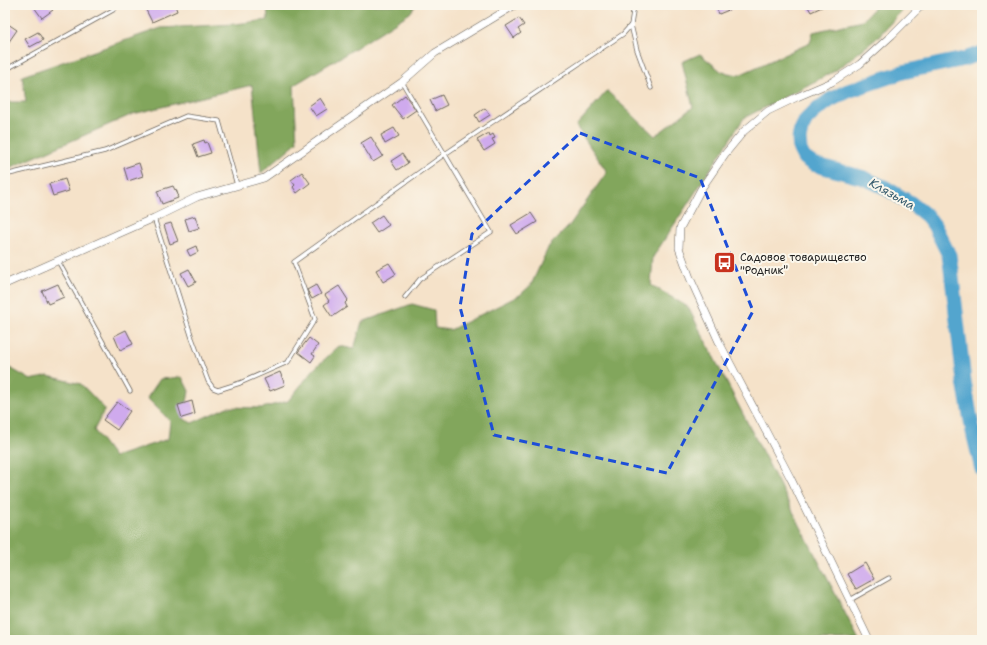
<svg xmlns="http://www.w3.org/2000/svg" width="987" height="645" font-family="'Shantell Sans',sans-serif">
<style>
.forest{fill:#82a65c;stroke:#4f613c}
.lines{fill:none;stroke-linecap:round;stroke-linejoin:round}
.river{stroke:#53a5ce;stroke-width:15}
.building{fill:#cfaaed}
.service-casing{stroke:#686159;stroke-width:5}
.minor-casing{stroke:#686159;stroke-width:8}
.service{stroke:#fff;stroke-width:3.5}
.minor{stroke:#fff;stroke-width:7}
.marked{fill:none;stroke:#1d4ed8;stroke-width:3;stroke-dasharray:8 5;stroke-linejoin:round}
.labels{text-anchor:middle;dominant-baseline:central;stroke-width:4;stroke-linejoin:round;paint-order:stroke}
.poi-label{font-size:11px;fill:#1c1c1c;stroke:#fbf7ec;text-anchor:start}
.water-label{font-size:12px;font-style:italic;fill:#355a6c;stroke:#fbf7ec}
</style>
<rect width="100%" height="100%" fill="#fbf7ec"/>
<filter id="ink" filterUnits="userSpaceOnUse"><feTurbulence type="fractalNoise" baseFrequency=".025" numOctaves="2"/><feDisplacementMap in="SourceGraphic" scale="8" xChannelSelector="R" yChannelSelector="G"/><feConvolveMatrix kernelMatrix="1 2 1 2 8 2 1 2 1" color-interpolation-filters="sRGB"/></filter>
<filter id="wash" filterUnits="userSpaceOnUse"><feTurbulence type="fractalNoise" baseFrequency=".012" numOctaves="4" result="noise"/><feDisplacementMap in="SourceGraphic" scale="16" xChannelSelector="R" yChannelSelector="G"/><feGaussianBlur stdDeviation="0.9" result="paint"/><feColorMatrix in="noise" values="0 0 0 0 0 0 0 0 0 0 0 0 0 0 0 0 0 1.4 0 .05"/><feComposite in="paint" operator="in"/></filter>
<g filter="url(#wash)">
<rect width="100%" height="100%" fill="#f5e2c9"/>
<g class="forest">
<path d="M267,5H416L410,13L354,49L294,85L297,142L261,173L252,85L133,114L5,170V102H26L22,76L161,28L235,24L268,20Z"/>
<path d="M877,5H907L876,39L835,71L744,118L653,257L651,285L688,307L859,640H5V365L31,380L48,376L81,384L105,409L94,430L114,457L168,439L170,421L147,398L160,379L182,377L189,391L184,419L192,423L227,407L262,408L288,401L314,369L339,346L354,349L362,322L412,304L434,310L435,328L450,330L520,295L531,285L549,246L569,226L607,172L576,126L607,91L655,136L693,107L682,62L700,54L722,72L739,75L810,43L813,32L862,21Z"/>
</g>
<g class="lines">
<path class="river" d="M982,53L964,59L903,72L848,91L830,100L814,112L806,120L801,130L799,139L800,150L804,158L813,164L864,178L884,187L912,204L927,216L934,225L949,255L951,269L964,381L973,432L982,469"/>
</g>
<g id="blocks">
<g class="building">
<path d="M37,5H49L53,10L42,18L34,7Z"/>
<path d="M147,5H175L177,11L152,22L144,6Z"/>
<path d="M715,5H736V7L719,14Z"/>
<path d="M807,5H826L811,12Z"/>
<path d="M519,18L524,25L518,29L521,33L514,38L506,26Z"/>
<path d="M5,22L17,30L8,43L5,41Z"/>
<path d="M38,32L43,40L30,47L25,39Z"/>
<path d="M405,95L416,110L403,119L392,105Z"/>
<path d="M442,95L447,105L435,111L430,100Z"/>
<path d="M320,98L327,109L316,116L309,106Z"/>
<path d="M485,108L490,115L479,122L475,115Z"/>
<path d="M394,128L399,136L385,144L381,135Z"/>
<path d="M489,133L490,136L493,134L495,138L492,139L495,144L484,151L477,140Z"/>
<path d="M371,137L383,156L373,162L361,143Z"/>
<path d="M204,140L205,143L207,142L211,153L198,157L193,144Z"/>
<path d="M402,154L408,163L397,170L391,161Z"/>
<path d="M139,163L143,176L128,181L124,168Z"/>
<path d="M302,172L310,183L297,193L293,187L295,185L291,180Z"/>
<path d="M65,179L69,191L53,196L49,184Z"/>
<path d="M173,186L175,190L176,189L178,195L177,196L178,198L162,204L157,191Z"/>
<path d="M531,213L537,222L517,234L511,225Z"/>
<path d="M382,215L389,225L377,233L370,223Z"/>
<path d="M195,216L199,228L189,231L185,219Z"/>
<path d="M171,223L178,241L170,244L164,225Z"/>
<path d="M196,246L198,252L190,256L187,250Z"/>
<path d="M389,263L396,274L383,282L376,270Z"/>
<path d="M189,269L196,282L188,286L181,273Z"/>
<path d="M58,284L64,297L48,304L42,291Z"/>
<path d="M316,285L321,294L312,299L307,290Z"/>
<path d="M339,286L348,300L345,303L347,307L332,317L324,305L329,301L325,295Z"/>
<path d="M126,330L133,344L120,350L114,336Z"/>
<path d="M309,338L318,345L312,354L315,356L311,362L298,352Z"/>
<path d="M280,372L285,385L270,391L264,379Z"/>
<path d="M192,401L195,414L182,418L178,405Z"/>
<path d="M117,402L130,411L117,430L103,420Z"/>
<path d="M865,563L874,579L856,589L847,574Z"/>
</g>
</g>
</g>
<g filter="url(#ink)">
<use href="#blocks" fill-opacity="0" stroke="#686159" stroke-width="1"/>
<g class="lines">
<defs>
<g id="service">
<path d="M634,5L631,25L637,50L651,88"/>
<path d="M5,70L113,10L118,5"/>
<path d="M402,82L491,232L420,279L405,297"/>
<path d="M5,175L105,151L186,116L219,121L237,185"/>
<path d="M154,218L192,338L208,381L213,388L218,390L240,383L288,362L315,319L294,262L445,154L623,34L631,25"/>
<path d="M58,261L130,391"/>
<path d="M850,600L889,578"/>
</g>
<g id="minor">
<path d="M5,284L154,218L197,197L264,178L402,82L435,53L515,5"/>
<path d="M869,640L791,479L720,344L690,278L679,248L680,228L701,189L725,154L744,131L768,111L797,97L832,82L860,64L892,35L922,5"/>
</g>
</defs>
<use href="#service" class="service-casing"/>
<use href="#minor" class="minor-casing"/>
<use href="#service" class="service"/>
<use href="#minor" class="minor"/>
</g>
</g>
<path class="marked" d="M580,133L700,178L753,311L667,473L494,435L460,307L472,234Z"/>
<defs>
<symbol id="bus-square" viewBox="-11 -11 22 22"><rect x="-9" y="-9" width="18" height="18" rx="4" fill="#c8321e" stroke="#fbf7ec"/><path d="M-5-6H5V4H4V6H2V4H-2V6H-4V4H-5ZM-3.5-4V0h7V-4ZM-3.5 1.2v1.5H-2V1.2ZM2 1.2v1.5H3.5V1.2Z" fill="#fff"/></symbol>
</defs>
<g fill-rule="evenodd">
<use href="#bus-square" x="712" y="250" width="25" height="25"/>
</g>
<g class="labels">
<g class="poi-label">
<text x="740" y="257">Садовое товарищество<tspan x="740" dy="13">"Родник"</tspan></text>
</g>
<g class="water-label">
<text transform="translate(892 194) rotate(30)">Клязьма</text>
</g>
</g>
<rect width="987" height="645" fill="none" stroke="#fbf7ec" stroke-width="20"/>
</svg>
